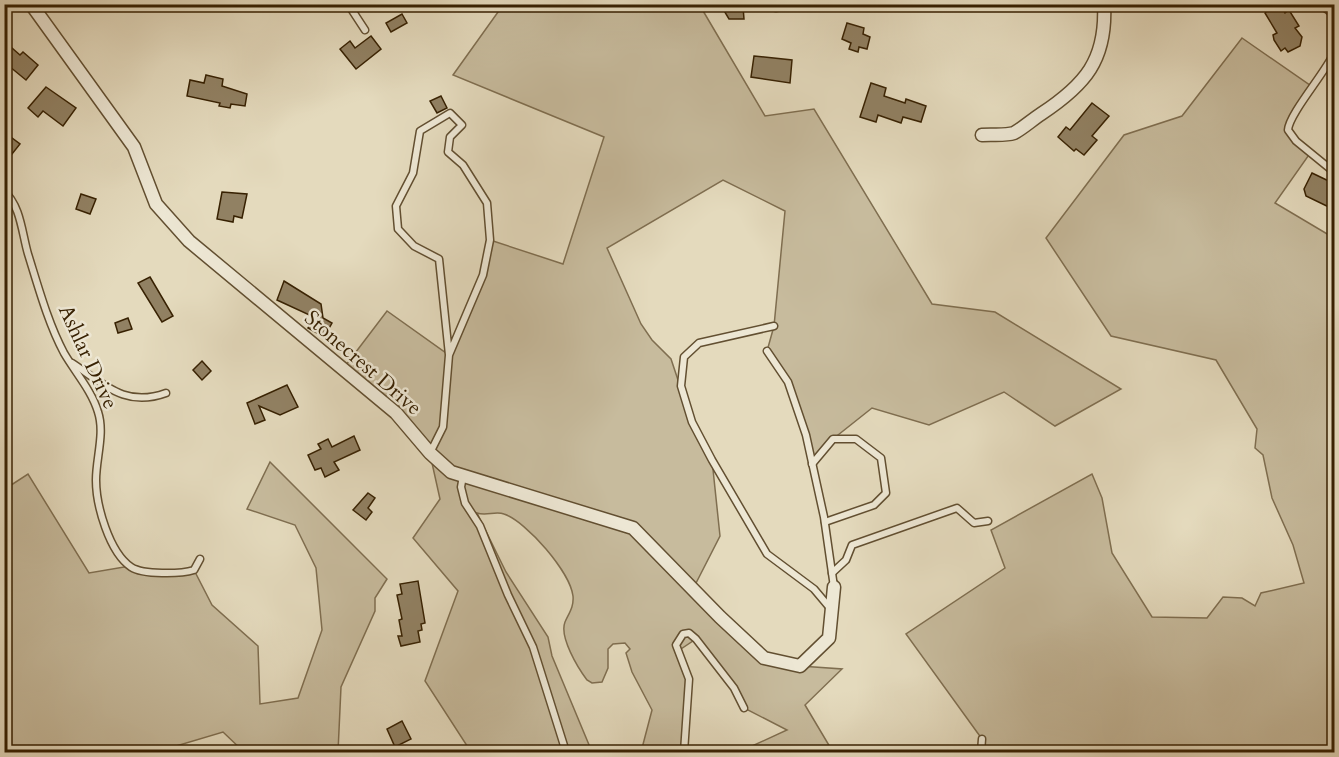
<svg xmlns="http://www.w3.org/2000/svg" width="1339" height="757" font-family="Cardo,serif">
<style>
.green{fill:#c7bb9d;stroke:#7f6e50;stroke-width:1.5}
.building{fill:#918163;stroke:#372102;stroke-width:1.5}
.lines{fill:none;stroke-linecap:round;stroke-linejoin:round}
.lane-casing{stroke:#624f31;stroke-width:9}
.street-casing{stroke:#624f31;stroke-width:15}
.lane{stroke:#ede7d4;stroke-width:6}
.street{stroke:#ede7d4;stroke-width:12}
.labels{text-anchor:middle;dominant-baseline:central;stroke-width:5;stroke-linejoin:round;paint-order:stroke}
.street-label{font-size:21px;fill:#372102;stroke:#ede7d4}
</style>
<rect width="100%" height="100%" fill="#e4dabd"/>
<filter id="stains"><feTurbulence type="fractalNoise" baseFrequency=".00333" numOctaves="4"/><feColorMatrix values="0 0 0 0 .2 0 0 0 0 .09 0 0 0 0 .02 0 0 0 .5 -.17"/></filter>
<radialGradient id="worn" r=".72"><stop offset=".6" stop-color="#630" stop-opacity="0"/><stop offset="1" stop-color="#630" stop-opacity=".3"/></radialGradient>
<g class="green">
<path d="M699,4L765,116L814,109L932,304L995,312L1121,389L1055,426L1004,392L929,425L872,408L833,439L812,464L788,382L767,351L774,326L785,211L723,180L607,248L641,324L652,340L671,359L692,422L712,460L720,536L693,589L764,658L800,666L842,669L805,705L833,752H739L787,730L744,708L734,688L696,639L678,651L689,679L684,752H641L652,710L632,672L626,653L630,649L625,643L613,644L608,649V668L602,682L592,683L587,680C578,668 559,637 565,622C569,613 574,607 573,596C570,572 527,522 504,514C496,511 486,516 477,513L506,572L548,637L552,656L592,752H471L425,681L458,591L413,538L440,499L430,454L343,369L387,311L449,355L483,275L490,240L563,264L604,137L453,75L503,5Z"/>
<path d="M1242,38L1314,88L1293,116L1290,135L1311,152L1275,203L1334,238V752H981L982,739L906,634L1005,568L991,530L1092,474L1102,498L1112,553L1152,617L1207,618L1223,597L1242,598L1255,606L1261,593L1304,583L1293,545L1272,498L1263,455L1255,448L1257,429L1216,360L1111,336L1046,238L1124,135L1182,116Z"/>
<path d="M270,462L387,579L375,598V611L341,687L338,752H244L223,732L156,752H5V489L28,474L89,573L130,566L153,571L194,570L212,605L258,646L260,704L298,698L322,630L316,568L295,525L247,509Z"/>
</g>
<g class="building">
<path d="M720,4L743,7L744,19H729Z"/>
<path d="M1273,4H1280L1285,13L1289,10L1299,26L1295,28L1302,37L1300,46L1288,52L1285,48L1281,51L1274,40L1273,35L1277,33L1265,13Z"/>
<path d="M402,14L407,23L391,32L386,23Z"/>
<path d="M847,23L864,28L863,34L870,37L867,49L859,47L858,52L849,49L851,43L842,39Z"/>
<path d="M371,36L381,49L356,69L340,49L350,41L355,48Z"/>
<path d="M4,41L20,55L23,52L38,65L26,80L4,62Z"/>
<path d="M754,56L792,60L790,83L751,77Z"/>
<path d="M206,75L223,79L222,86L247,94L245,106L231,104L230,108L219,106L220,103L187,96L190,80L204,83Z"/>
<path d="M871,83L886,88L884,96L905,103L906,99L926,106L921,122L903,117L901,123L878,115L876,122L860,117Z"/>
<path d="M46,87L76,108L63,126L43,111L38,117L28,108Z"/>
<path d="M441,96L447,108L437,113L430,101Z"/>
<path d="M1092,103L1109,116L1092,136L1097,140L1084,155L1076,149L1074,151L1058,137L1066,127L1070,130Z"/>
<path d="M4,132L20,144L12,154L4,148Z"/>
<path d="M1312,173L1335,184V210L1306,196L1304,189Z"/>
<path d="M222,192L247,194L242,218L234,216L233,222L217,219Z"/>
<path d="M81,194L96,199L90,214L76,209Z"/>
<path d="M150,277L173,316L162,322L138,283Z"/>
<path d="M284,281L321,304L323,318L332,323L324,337L308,328L314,317L277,300Z"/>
<path d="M128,318L132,329L118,333L115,323Z"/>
<path d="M202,361L211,371L202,380L193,370Z"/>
<path d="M287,385L298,407L280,415L259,406L265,420L255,424L247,403Z"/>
<path d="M354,436L360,450L334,462L339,470L325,477L321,468L315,470L308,455L321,449L318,444L328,439L332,447Z"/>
<path d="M368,493L375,498L368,508L372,512L366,520L353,510Z"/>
<path d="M418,581L425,623L421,624L422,630L418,631L420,642L401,646L398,636H402L399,620L402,619L397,595L402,594L400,584Z"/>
<path d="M402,721L411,739L395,747L387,729Z"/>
</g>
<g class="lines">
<defs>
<g id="lane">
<path d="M348,4L365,30"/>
<path d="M1334,53C1325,73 1289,114 1288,130L1296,141L1334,172"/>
<path d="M4,191C21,206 22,234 28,254C38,286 48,323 64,353C75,372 92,391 98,412C105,433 96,458 96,480C96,505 109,552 131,567C143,575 181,574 194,570L200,559"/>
<path d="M774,326L699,343L684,357L681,386L692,422L712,460L767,554L814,589L830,608"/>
<path d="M767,351L788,382L806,435L824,517L834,587"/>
<path d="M72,363C104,384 125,408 166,393"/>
<path d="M430,453L443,427L449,355L483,275L490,240L487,203L463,165L448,152L450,137L462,125L450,113L420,131L413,173L396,206L398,229L414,246L439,259L449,355"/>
<path d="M812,464L833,439H856L881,458L886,493L874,505L825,522"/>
<path d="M463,476L461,487L465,503L480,526L508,595L533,647L566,752"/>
<path d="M832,573L846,560L852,545L957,508L974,523L988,521"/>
<path d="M684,752L689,679L676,645L683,634L689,633L696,639L734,688L744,708"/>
<path d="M981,752L982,739"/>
</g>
<g id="street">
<path d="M31,4L134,147L156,204L189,241L396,413L430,453L451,472L633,528L720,617L764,658L800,666L829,638L834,587"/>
<path d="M776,4V5"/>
<path d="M1325,4L1334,11"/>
<path d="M982,135C991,134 1005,136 1014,133C1023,128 1032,120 1041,114C1085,85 1107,60 1104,4"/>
</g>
</defs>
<use href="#lane" class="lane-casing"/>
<use href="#street" class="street-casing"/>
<use href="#lane" class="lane"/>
<use href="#street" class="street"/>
</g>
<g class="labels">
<g class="street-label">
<text transform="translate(88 357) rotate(65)">Ashlar Drive</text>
<text transform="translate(363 363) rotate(41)">Stonecrest Drive</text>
</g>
</g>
<rect width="1339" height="757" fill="none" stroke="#e4dabd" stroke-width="24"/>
<rect x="6" y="6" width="1327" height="745" fill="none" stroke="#372102" stroke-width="3"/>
<rect x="12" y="12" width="1315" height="733" fill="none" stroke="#372102" stroke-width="1.5"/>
<rect width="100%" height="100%" filter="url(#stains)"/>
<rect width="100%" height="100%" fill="url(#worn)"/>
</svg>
